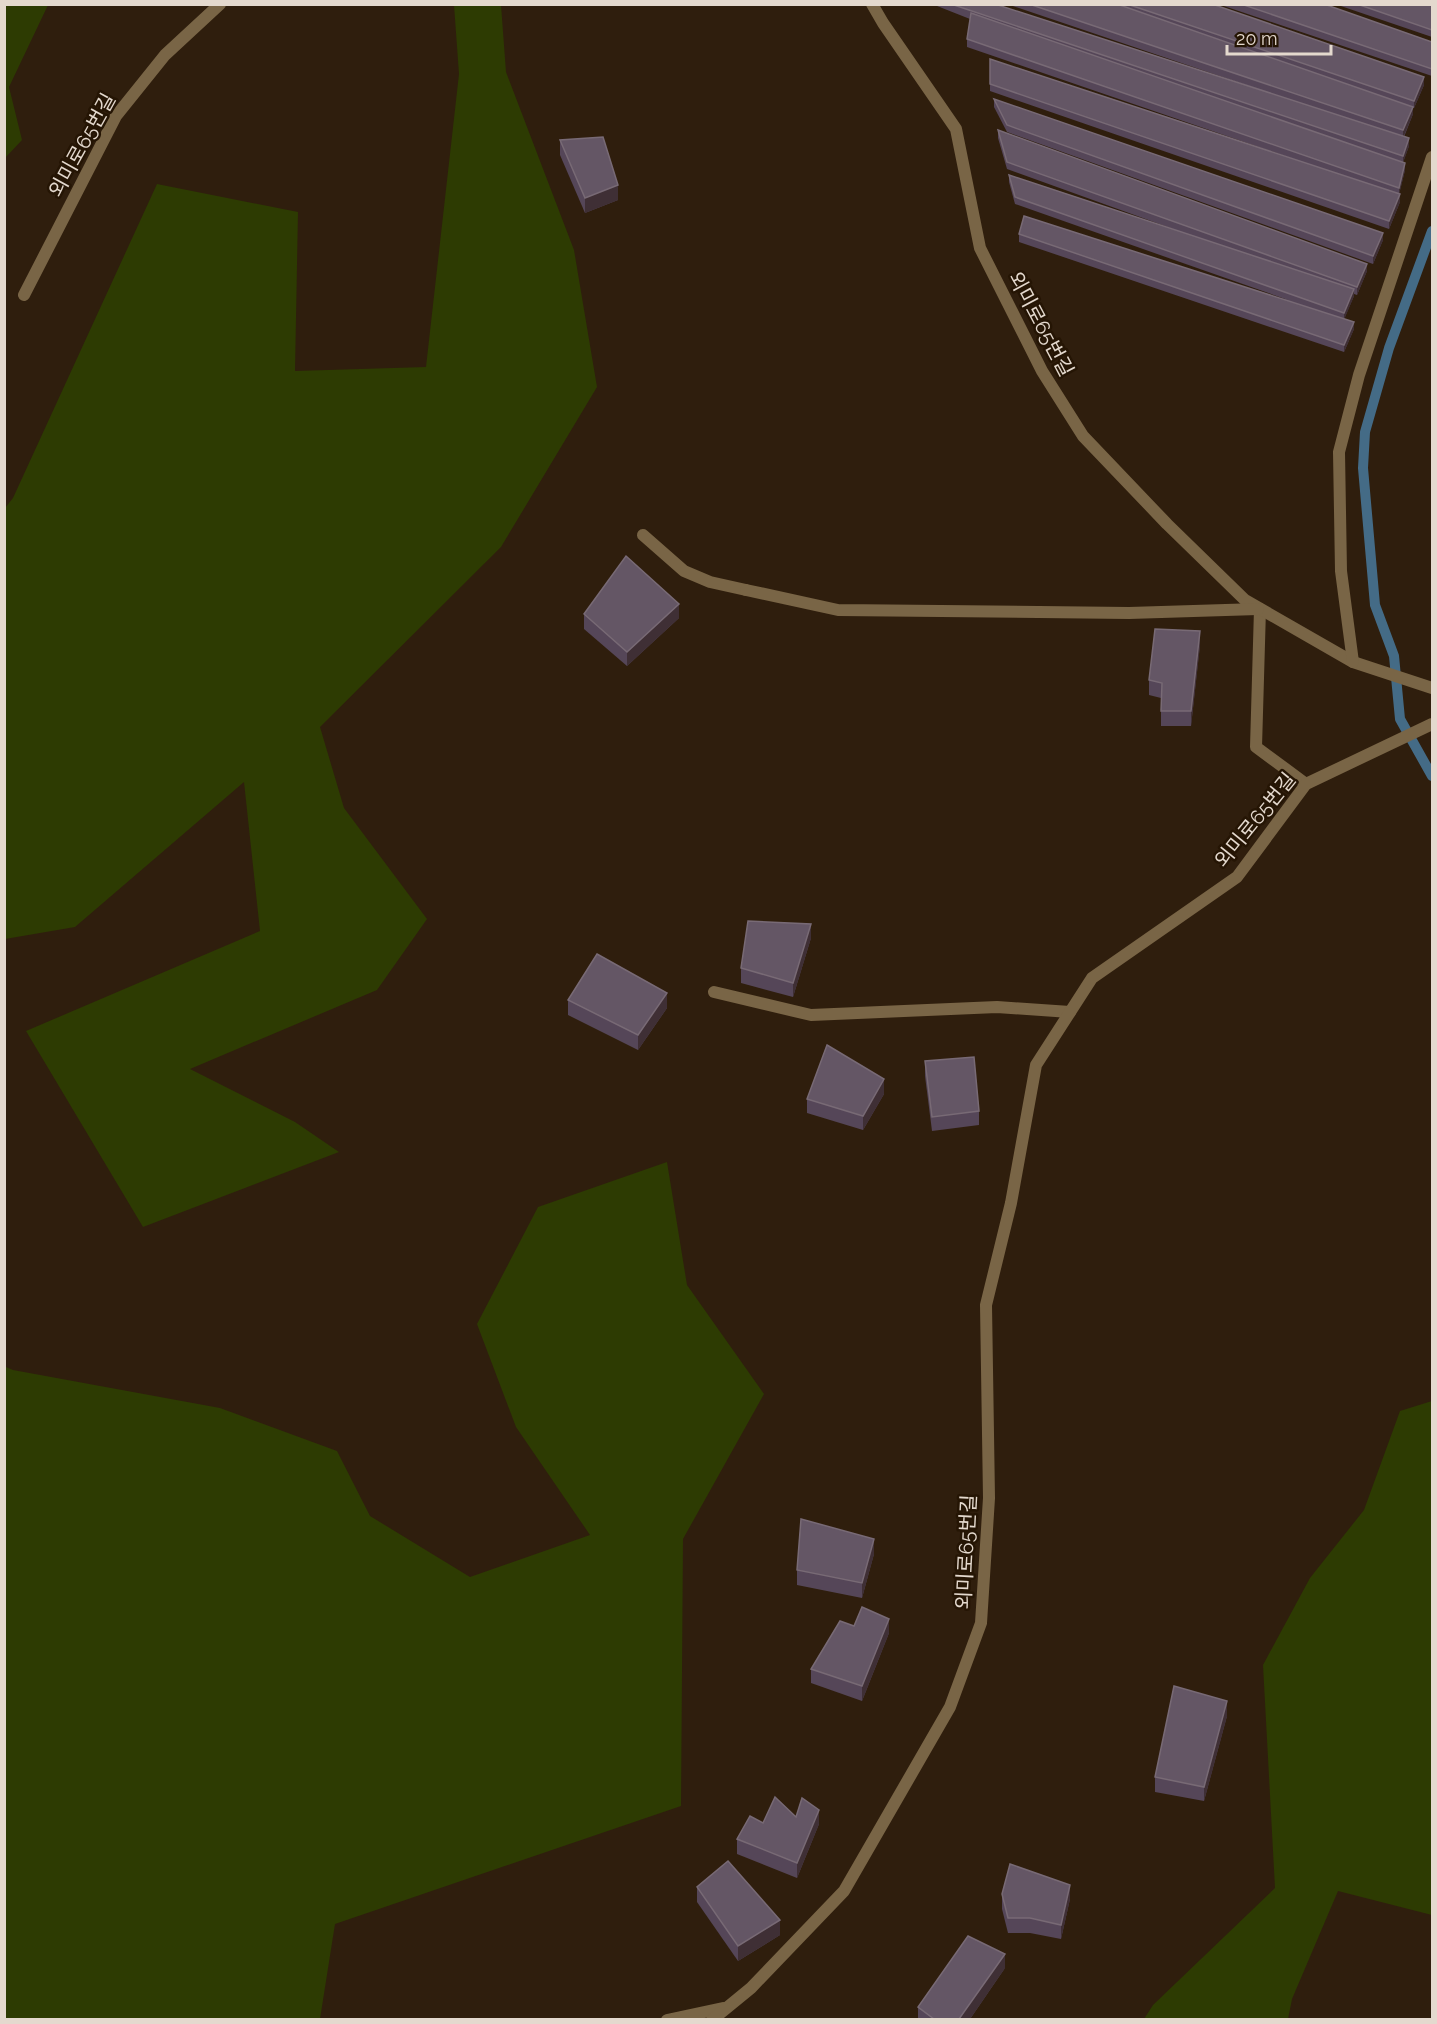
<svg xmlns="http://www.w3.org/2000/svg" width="1437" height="2024" font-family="Raleway,'Noto Sans KR',sans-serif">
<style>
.green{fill:#2d3b02}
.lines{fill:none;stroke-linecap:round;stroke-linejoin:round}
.stream{stroke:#446b86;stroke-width:10}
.service{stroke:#796546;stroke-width:12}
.minor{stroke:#796546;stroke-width:12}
.wall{fill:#554658}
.shaded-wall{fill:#3f2f35}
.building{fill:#645665;stroke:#786a75;stroke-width:1.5}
.labels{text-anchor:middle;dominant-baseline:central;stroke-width:5;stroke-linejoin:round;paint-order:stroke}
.street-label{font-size:20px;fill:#e4d9ce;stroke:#251504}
</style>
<rect width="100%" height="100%" fill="#2f1e0d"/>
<g class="green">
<path d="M5,4L48,5L9,87L22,140L5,158Z"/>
<path d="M454,5H501L506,72L574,250L597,387L501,547L320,727L344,808L427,919L377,990L190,1069L295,1122L339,1152L143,1227L26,1031L260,931L244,782L75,927L5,939V508L13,498L157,184L298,212L295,371L426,367L459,74Z"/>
<path d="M667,1162L687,1285L764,1394L683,1539L681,1806L335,1924L320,2019H5V1356L6,1367L13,1370L220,1408L337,1451L370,1516L470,1577L590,1535L516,1427L477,1324L538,1207Z"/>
<path d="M1432,1401V1915L1338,1891L1292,1999L1288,2019H1144L1153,2005L1275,1888L1263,1665L1310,1578L1364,1510L1400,1411Z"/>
</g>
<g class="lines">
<path class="stream" d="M1432,231L1389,348L1365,432L1363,468L1375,605L1394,656L1400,719L1432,776"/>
<g class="service">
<path d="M24,295L116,116L165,55L220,4"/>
<path d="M643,535L684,571L710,582L746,590"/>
<path d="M1260,609L1256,747L1306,784"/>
</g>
<g class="minor">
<path d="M872,4L883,23L956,129L980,248L1042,371L1083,436L1167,524L1245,600L1353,662L1432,688"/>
<path d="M746,590L838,610L1129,613L1258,609"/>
<path d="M1353,662L1341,571L1339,452L1359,375L1432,157"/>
<path d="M714,992L811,1015L997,1007L1070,1012"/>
<path d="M667,2020L723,2008"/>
<path d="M712,2020L751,1988L844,1891L950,1707L981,1623L989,1498L986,1305L1011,1203L1036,1065L1092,978L1237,877L1306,784L1432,724"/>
</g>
</g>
<g class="wall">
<path d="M932,4H995L1305,105L1007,4H1212L1424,85L1414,108H1413V114L1404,137L1409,146L1403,162L1405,170L1399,194L1400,202L1389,229L990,91V59L1297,160L967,47V39L970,19Z"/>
<path d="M1218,4H1324L1432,42V76Z"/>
<path d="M1335,4H1432V37Z"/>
<path d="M994,99L1383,240L1373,264L1007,132L994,107Z"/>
<path d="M998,130L1367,271L1357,295L1354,294V296L1344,319L1354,329L1344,352L1019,242V234L1288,300L1015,204L1009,182V175L1176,230L1007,169L998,138Z"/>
<path d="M560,140L618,200L585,213L560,155Z"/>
<path d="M584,614L679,618L627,666L584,629Z"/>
<path d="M1200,645L1191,726H1161V698L1149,695V680Z"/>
<path d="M811,938L793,997L741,983V968Z"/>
<path d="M568,1000L667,1008L638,1050L568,1015Z"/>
<path d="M925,1061L979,1111V1125L932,1131L925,1076Z"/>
<path d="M884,1094L863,1130L807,1113V1099Z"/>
<path d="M874,1554L862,1598L797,1585V1570Z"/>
<path d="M854,1626L889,1633L862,1701L811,1683V1669Z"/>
<path d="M1227,1716L1204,1801L1155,1792V1777Z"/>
<path d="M796,1817L819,1824L797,1878L737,1854V1839L763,1823Z"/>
<path d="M697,1887L780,1935L738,1961L697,1902Z"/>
<path d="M1002,1894L1070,1899L1061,1939L1030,1933H1008L1002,1909Z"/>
<path d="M1005,1968L970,2019H918V2007Z"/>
</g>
<g class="shaded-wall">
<path d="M1424,77V85L1414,108V101Z"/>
<path d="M1413,107V114L1403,138V130Z"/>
<path d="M1409,138V146L1403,163V156Z"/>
<path d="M1405,163V170L1399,195V188Z"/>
<path d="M618,185V200L585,213V198Z"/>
<path d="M1400,194V202L1389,229V221Z"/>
<path d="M1383,233V240L1373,264V256Z"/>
<path d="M1367,264V271L1357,295V287Z"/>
<path d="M1354,289V296L1344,320V313Z"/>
<path d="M1354,322V329L1344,352V345Z"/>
<path d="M679,604V618L627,666V652Z"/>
<path d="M1200,631V645L1191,726V711Z"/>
<path d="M811,924V938L793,997V983Z"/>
<path d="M667,993V1008L638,1050V1035Z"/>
<path d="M884,1079V1094L863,1130V1116Z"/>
<path d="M874,1539V1554L862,1598V1583Z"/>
<path d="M889,1619V1633L862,1701V1686Z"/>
<path d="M1227,1701V1716L1204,1801V1787Z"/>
<path d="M819,1810V1824L797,1878V1863Z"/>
<path d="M1070,1885V1899L1061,1939V1925Z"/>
<path d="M780,1920V1935L738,1961V1946Z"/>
<path d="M1005,1954V1968L970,2019H959Z"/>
</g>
<g class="building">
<path d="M951,4H995L1409,138L1403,156Z"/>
<path d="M1029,4H1117L1413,107L1403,130Z"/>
<path d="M1127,4H1212L1424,77L1414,101Z"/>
<path d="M1241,4H1324L1432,42V69Z"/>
<path d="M1357,4H1432V30Z"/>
<path d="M971,13L1405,163L1399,188L967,39Z"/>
<path d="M990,59L1400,194L1389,221L990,84Z"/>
<path d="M994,99L1383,233L1373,256L1007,125Z"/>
<path d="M998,130L1367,264L1357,287L1007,162Z"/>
<path d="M603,137L618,185L585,198L560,140Z"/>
<path d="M1009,175L1354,289L1344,313L1015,197Z"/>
<path d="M1024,216L1354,322L1344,345L1019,234Z"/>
<path d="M626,556L679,604L627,652L584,614Z"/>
<path d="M1155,629L1200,631L1191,711H1161L1162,683L1149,680Z"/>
<path d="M748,921L811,924L793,983L741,968Z"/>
<path d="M597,954L667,993L638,1035L568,1000Z"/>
<path d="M827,1045L884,1079L863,1116L807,1099Z"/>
<path d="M974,1057L979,1111L932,1117L925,1061Z"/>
<path d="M801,1519L874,1539L862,1583L797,1570Z"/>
<path d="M862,1607L889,1619L862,1686L811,1669L840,1621L854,1626Z"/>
<path d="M1174,1686L1227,1701L1204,1787L1155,1777Z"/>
<path d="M775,1797L796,1817L802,1798L819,1810L797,1863L737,1839L750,1816L763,1823Z"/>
<path d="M728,1861L780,1920L738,1946L697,1887Z"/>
<path d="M1010,1864L1070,1885L1061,1925L1030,1918H1008L1002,1894Z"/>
<path d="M968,1936L1005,1954L959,2019H934L918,2007Z"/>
</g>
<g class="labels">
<g class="street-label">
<text transform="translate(82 145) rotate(-61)">외미로65번길</text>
<text transform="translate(1041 324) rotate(62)">외미로65번길</text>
<text transform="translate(1255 820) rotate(-51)">외미로65번길</text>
<text transform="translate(966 1552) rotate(-87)">외미로65번길</text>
</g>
</g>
<rect width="1437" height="2024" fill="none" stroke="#e4d9ce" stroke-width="12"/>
<path d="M1227 45v9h104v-9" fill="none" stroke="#e4d9ce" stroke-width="3"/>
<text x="1236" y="45" font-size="18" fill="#e4d9ce" stroke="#251504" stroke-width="4.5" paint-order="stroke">20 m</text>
</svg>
